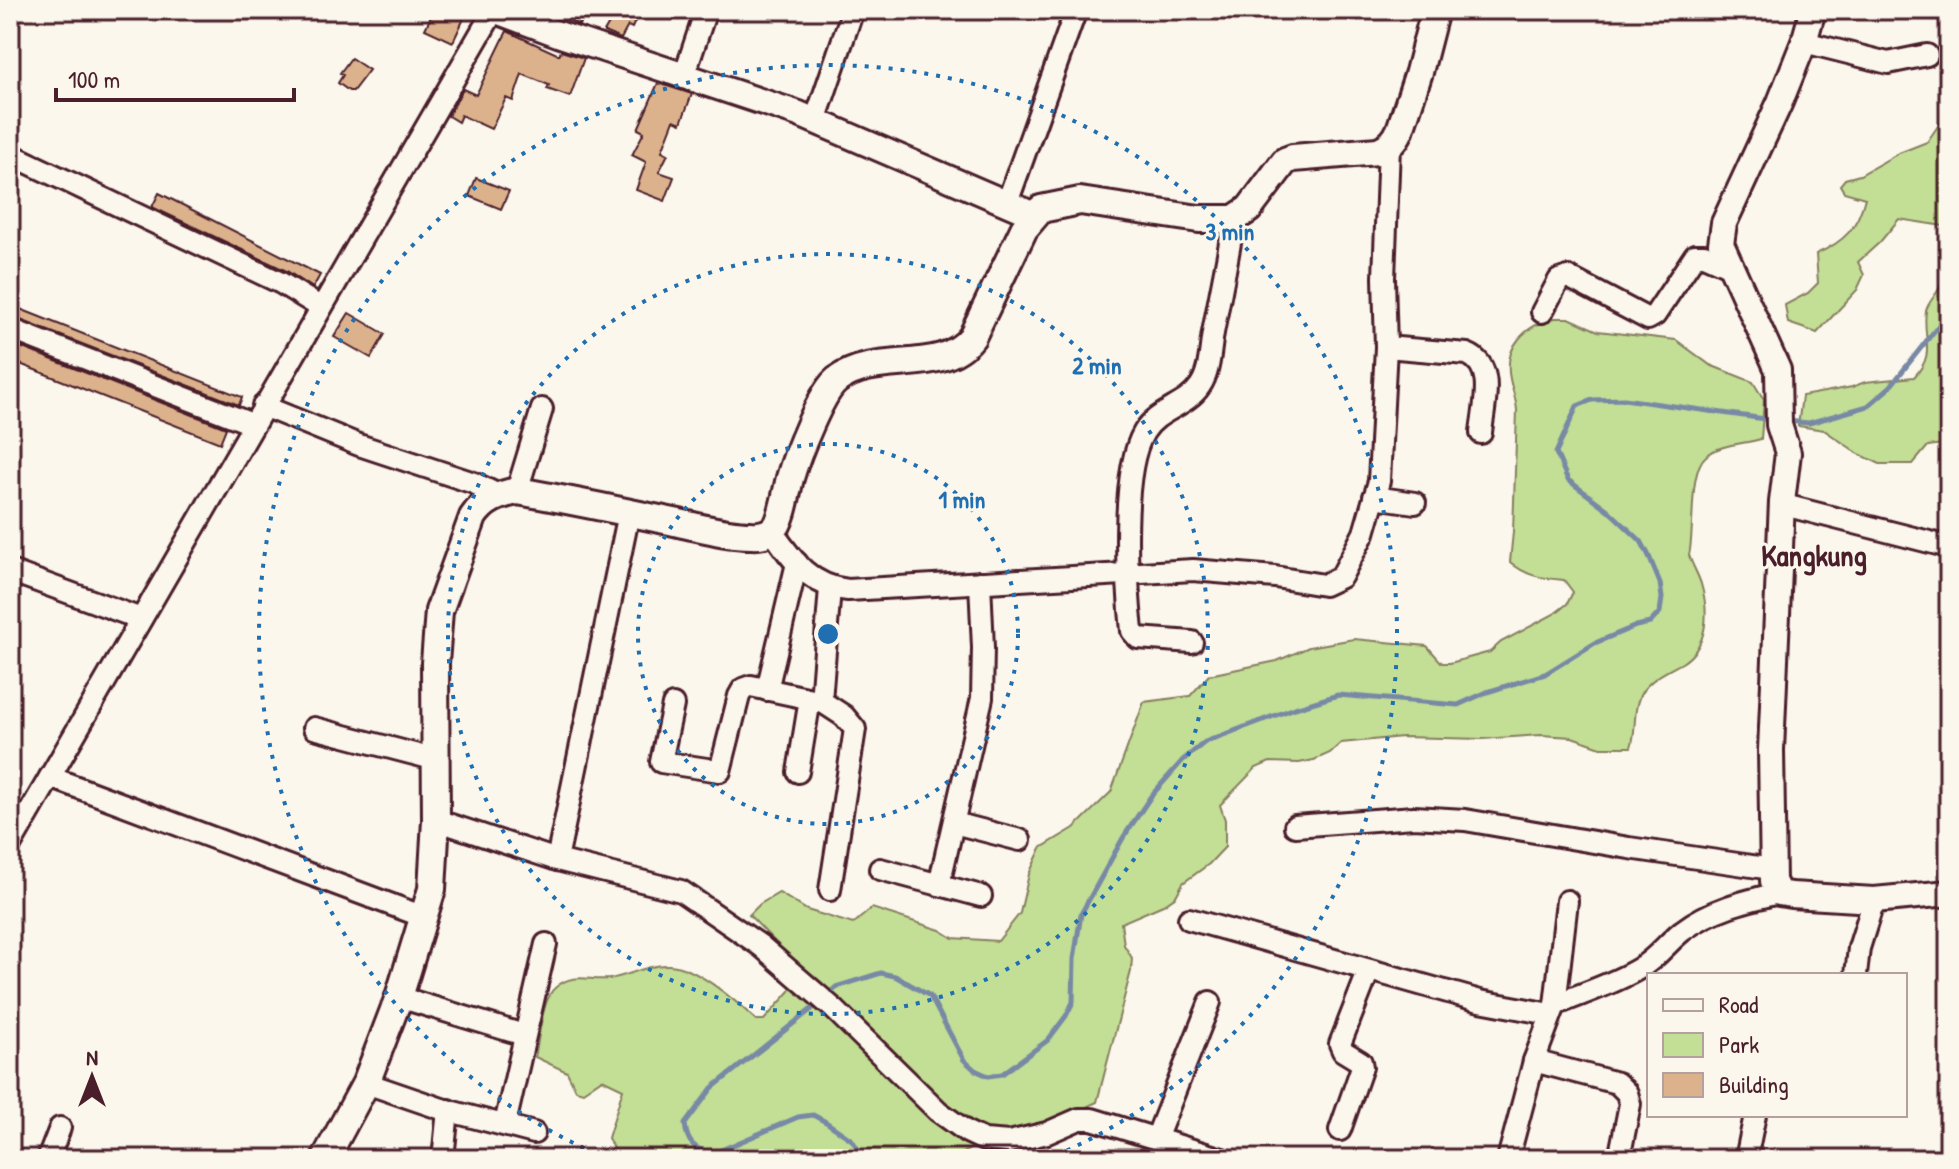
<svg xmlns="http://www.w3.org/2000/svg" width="1959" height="1169" font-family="'Patrick Hand',sans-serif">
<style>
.green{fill:#c3de95;stroke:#867e60;stroke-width:2}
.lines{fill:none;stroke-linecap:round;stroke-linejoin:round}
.stream{stroke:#7889a5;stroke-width:5}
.building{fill:#dcb28d;stroke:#4a1f2b;stroke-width:2}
.minor-casing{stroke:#4a1f2b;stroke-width:26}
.tertiary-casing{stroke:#4a1f2b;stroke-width:30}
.secondary-casing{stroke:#4a1f2b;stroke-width:32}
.minor{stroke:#fbf7ec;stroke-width:20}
.tertiary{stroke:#fbf7ec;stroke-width:24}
.secondary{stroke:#fbf7ec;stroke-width:26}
.ring{fill:none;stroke:#1f6fb2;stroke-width:4;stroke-dasharray:4 8}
.labels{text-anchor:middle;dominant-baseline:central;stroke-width:6;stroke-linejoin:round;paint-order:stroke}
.quarter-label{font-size:30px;font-weight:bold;fill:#4a1f2b;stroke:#fbf7ec}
.centre{fill:#1f6fb2;stroke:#fbf7ec;stroke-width:4}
.ring-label{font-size:24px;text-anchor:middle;font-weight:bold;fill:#1f6fb2;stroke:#fbf7ec;stroke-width:6;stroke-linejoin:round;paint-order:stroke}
</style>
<rect width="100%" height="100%" fill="#fbf7ec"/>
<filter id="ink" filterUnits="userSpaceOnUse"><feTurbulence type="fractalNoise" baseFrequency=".0125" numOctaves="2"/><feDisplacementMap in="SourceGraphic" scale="16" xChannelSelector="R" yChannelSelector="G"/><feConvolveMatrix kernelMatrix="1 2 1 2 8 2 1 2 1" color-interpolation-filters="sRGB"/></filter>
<g filter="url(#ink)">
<g class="green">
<path d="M1949,110V436L1943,444L1928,446L1913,464H1880L1859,454L1824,430L1798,426L1802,396L1852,387L1865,382L1914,377C1937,353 1922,339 1926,311C1927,304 1935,296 1939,289C1949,271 1948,246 1943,226L1899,219L1880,242L1858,262L1864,275L1857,290L1817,333L1788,323L1785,305L1808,293L1818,283L1816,254C1844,242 1857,229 1865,198L1844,192L1840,185L1845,179L1860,175L1899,153L1927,142Z"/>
<path d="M1555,318H1569L1598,331L1676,340L1710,365L1753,382L1764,400L1761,439C1745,444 1719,444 1706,456C1688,471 1695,531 1689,555C1692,565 1698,574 1701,584C1709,611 1709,646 1682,663C1668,671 1651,678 1642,692C1632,708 1637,730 1631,747H1601L1572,737L1541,735L1482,739L1402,737L1341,743L1330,753L1314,760L1299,763L1270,762L1256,768L1220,805L1225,820V847L1209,864L1183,883L1176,896L1163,905L1121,923L1124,945L1132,958L1131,971L1097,1102L1084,1108L1069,1111L1040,1125L988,1137L954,1159H618L608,1138L623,1089L602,1079L583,1092L576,1090L567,1072L535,1057C539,1040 542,997 556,987C573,972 589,981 609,979C629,976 648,964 669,965C696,966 737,1002 756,1020H764L790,991L796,963L749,915L760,904L779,893L807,910L853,924L872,908L940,930L953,938L998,941L1020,913L1029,874L1041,848L1074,828L1111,792L1144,702L1190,696L1209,675L1277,661L1309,647L1354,639L1427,646L1442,663H1450L1490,652L1501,642L1554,614L1567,604L1573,592L1564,580C1543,578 1527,577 1510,562L1513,532L1517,410C1516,398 1512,390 1510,379C1503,346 1526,325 1555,318Z"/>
</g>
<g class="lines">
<g class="stream">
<path d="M1786,421L1809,423L1868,406L1890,387L1939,325L1949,308"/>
<path d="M825,997L836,987L881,973L895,976L930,996L964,1060L975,1070L988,1076L1002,1074L1048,1040L1066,1016L1073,1002L1074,959L1081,914L1123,838L1151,796L1183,760L1205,742L1295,708L1338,695L1458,705L1487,692L1545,674L1595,643L1636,626L1650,623L1660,612L1662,598L1660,583L1648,554L1641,541L1608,510L1568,480L1556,453L1577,406L1592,400L1624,399L1772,420"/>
<path d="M818,1004L712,1088L685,1124C687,1143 694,1149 712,1154L798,1117L813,1115L826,1122L852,1140L864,1159"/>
</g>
</g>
<g class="building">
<path d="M434,10H468L453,42L425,29Z"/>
<path d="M546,10H587L579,25Z"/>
<path d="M617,10H640L632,28L628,26L621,39L604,32Z"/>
<path d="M507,31L559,55L561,51L584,58L570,97L547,89L549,85L522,74L513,101L506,98L491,129L461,115L458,122L448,116L463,89L476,95Z"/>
<path d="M351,58L369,70L353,91H349L338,83L343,75L340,73Z"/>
<path d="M658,83L692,94L681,123L674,120L662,151L668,154L659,172L674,177L665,201L636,190L646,162L632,155L644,132L638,129Z"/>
<path d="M476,178L509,191L501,209L469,196Z"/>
<path d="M159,193L320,275L313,288L287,271L152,207Z"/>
<path d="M10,305L242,397L239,405L10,316Z"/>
<path d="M349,313L385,334L371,358L334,337Z"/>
<path d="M10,343L226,428L220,443L10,360Z"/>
</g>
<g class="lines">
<defs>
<g id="minor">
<path d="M1804,42L1888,63L1927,55"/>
<path d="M684,76L706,10"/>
<path d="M815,121L853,10"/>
<path d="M10,154L281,283L320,307"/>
<path d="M1007,203L1076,10"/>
<path d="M1542,312L1559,280L1568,277L1648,319L1655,315L1695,255H1704L1731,267"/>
<path d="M10,329L252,424"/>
<path d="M1386,347L1467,354C1497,366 1483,408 1481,433"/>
<path d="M263,406L359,445L474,483L498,495"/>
<path d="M517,491L542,409"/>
<path d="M1374,497L1415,503"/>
<path d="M1782,502L1792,507L1949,547"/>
<path d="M629,513L557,860L681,891L761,946L834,1009L938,1111L967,1132L984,1140L1009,1142L1047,1133L1079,1119H1092L1222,1159"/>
<path d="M772,531C793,561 810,586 848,590L1193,570L1275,577L1324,585L1341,577L1364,533L1379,481L1386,347L1384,278L1389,146"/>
<path d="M10,571L141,619"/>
<path d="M830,588L821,701L844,716L855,729L830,890"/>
<path d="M1192,642L1138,638L1132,631C1127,584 1120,471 1144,432C1157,410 1186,407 1200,386C1210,372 1210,350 1213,333C1220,295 1228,258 1234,219"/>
<path d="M767,690L797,563"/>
<path d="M673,705L661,762L720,771L739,696L743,689L751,686L821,701"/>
<path d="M314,728L437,760"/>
<path d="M798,772L810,699"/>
<path d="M50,777L424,917"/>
<path d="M436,820L557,860"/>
<path d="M954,823L1020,840"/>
<path d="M1295,826L1414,817L1465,820L1629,848L1772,869"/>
<path d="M10,846L494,10"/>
<path d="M880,869L981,896"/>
<path d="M939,885L982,698L983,648L980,582"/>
<path d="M1189,919L1480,1001L1550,1014"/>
<path d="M1856,975L1859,948L1874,900"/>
<path d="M399,997L524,1035"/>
<path d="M1555,1005L1567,901"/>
<path d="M1534,1061L1617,1083L1627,1093L1630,1104L1619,1159"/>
<path d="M366,1083L442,1109L534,1133"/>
<path d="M505,1124L546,944"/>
<path d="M1340,1130L1362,1067L1361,1062L1343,1051L1340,1044L1369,970"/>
<path d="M1156,1139L1210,1002"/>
<path d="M48,1159L60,1128"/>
<path d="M443,1159L448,1110"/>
<path d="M1508,1159L1534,1061L1555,1005C1583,993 1614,984 1640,968C1657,958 1667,943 1682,931C1711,909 1744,901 1779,893"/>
<path d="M1746,1159L1755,1115"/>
</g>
<g id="tertiary">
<path d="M494,10L558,34L799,114L1034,215"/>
<path d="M1813,10L1804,42L1780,102L1724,223L1721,244L1778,370L1779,425L1788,453L1782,502L1771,750L1773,881L1779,893L1791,895L1874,900L1949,893"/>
</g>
<path id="secondary" d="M325,1159L366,1083L399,997L432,889L436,820L435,663L439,611L473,517C484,500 498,495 517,491C571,500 625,512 679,523C703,528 726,535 751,535C758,536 768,534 774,529C782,522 787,489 790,478C796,457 821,392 837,380C877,350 941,377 972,337L1024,229L1041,209L1080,201L1199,219H1234L1249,209L1285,161L1293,158L1378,151C1389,146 1395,142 1400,130L1419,72L1435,10"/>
</defs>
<use href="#minor" class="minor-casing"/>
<use href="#tertiary" class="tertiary-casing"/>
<use href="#secondary" class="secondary-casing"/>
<use href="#minor" class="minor"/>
<use href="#tertiary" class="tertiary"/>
<use href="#secondary" class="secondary"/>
</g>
</g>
<g class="ring">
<circle cx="828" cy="634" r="190"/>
<circle cx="828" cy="634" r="380"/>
<path d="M606 1158A569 569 0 1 1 1050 1158"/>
</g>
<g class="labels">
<g class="quarter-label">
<text x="1814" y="555">Kangkung</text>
</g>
</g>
<circle cx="828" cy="634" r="12" class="centre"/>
<g class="ring-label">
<text x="1230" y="240">3 min</text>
<text x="1097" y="374">2 min</text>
<text x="962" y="508">1 min</text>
</g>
<rect width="1959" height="1169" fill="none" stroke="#fbf7ec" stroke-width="40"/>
<rect x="20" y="20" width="1919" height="1129" fill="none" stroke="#4a1f2b" stroke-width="3" filter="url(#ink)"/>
<rect x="1647" y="973" width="260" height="144" fill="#fbf7ec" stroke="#b4a19f" stroke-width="2"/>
<rect x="1663" y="999" width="40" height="12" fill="#fbf7ec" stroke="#b4a19f" stroke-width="2"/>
<text x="1719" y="1013" font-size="24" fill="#4a1f2b">Road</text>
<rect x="1663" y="1033" width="40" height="24" fill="#c3de95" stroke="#b4a19f" stroke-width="2"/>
<text x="1719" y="1053" font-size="24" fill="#4a1f2b">Park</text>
<rect x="1663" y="1073" width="40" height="24" fill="#dcb28d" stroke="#b4a19f" stroke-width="2"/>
<text x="1719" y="1093" font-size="24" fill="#4a1f2b">Building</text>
<g transform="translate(92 1077)" stroke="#fbf7ec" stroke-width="6" paint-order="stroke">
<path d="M0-6L14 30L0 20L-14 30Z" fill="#4a1f2b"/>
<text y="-12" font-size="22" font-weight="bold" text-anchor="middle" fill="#4a1f2b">N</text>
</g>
<path d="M56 88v12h238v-12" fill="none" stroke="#4a1f2b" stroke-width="4"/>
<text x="68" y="88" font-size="24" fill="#4a1f2b" stroke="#fbf7ec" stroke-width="6" paint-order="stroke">100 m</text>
</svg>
